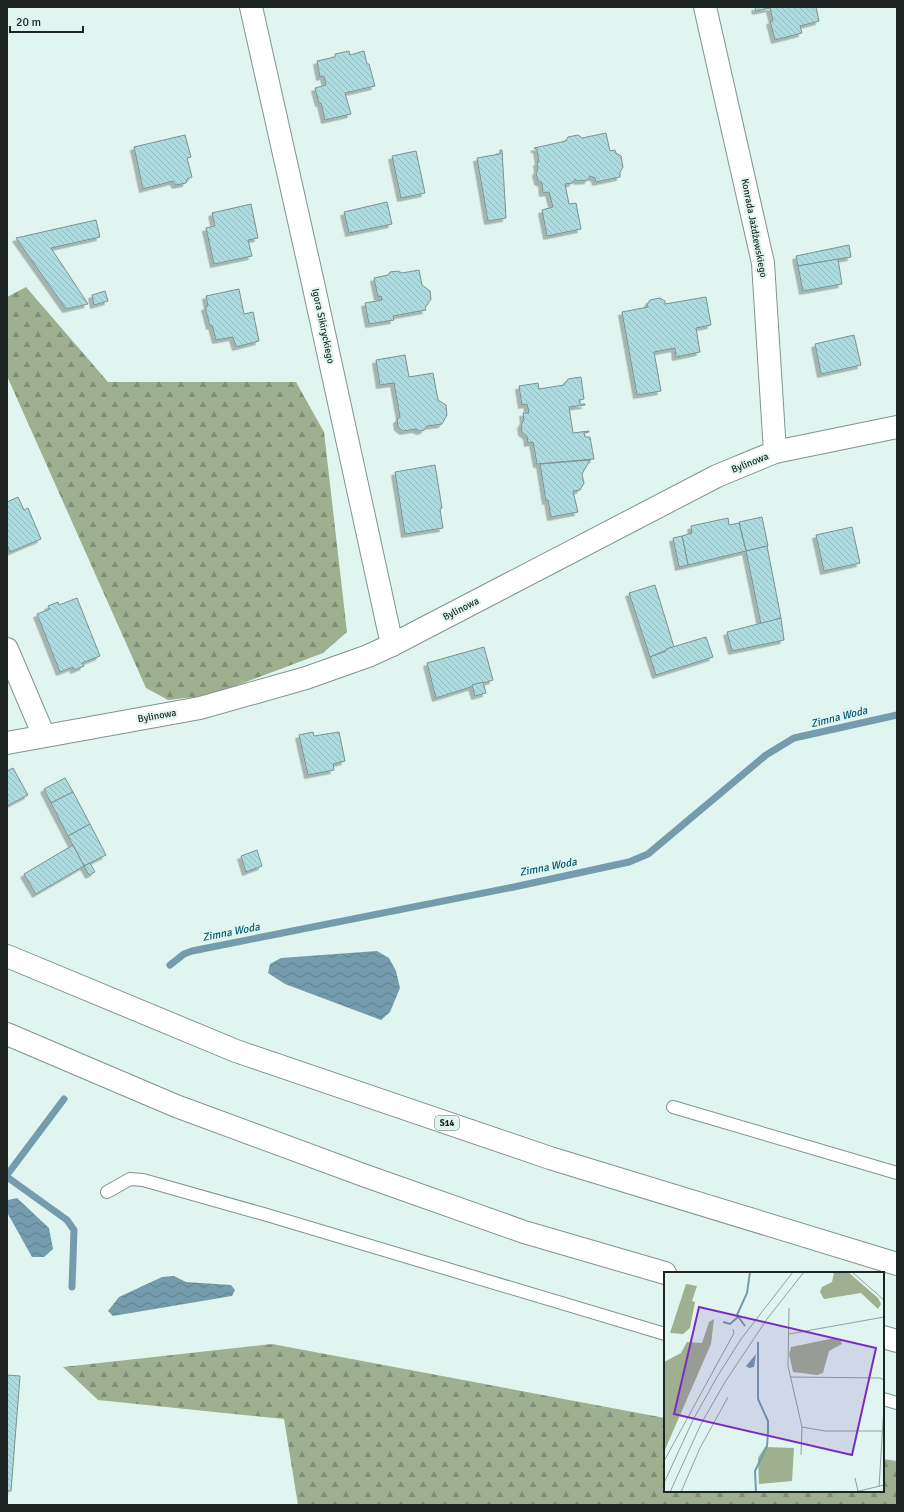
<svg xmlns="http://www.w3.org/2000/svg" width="904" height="1512" font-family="Signika,sans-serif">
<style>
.forest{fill:url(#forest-firs)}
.water{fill:url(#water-waves)}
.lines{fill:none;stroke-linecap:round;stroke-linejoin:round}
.stream{stroke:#749cad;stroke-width:7}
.building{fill:url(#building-back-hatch);stroke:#7d9192;filter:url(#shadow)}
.service-casing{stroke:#81948f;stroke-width:14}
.minor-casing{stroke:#81948f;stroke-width:24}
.motorway-casing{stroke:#81948f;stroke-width:24}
.service{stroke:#fff;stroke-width:12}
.minor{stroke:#fff;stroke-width:22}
.motorway{stroke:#fff;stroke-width:22}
.labels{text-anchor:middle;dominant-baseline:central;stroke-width:4;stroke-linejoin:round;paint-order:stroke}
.shield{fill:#e0f5ef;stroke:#586360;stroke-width:1}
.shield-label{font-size:9px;font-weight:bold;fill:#1d2523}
.street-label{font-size:10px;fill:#1d2523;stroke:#e0f5ef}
.water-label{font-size:11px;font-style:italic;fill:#085972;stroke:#e0f5ef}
.inset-river{fill:none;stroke:#749cad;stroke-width:2}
.inset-road{fill:none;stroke:#92a29d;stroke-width:1}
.view{fill:#7b2cbf;fill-opacity:0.15;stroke:#7b2cbf;stroke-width:2}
.inset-edge{fill:none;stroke:#1d2523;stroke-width:2}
</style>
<defs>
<pattern id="forest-firs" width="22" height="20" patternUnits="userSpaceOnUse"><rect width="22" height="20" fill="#9fb090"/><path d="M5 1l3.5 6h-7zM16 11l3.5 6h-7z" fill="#818f75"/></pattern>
<pattern id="water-waves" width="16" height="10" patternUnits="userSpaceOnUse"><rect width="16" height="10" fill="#749cad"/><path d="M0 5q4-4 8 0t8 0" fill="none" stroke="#5f7f8c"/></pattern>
<pattern id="building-back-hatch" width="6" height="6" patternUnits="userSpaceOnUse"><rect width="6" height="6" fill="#acdce0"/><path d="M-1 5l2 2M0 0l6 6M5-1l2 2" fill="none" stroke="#94bdc0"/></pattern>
<filter id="shadow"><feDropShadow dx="-3.5" dy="3.5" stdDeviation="0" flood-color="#0004"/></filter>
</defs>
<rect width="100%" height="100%" fill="#e0f5ef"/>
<g class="forest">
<path d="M26,287L108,382H296L324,432L347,632L323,653L211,695L168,700L146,688L7,376V297Z"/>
<path d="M272,1344L665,1418V1491H883V1459L897,1461V1505H298L284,1419L98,1400L63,1367Z"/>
</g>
<g class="water">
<path d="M377,951L389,958L396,971L400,988L390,1012L381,1020L285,984L268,973L270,964L281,958Z"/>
<path d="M17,1198L49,1228L53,1249L44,1257H32L8,1214V1200Z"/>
<path d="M174,1276L186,1282L231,1285L235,1290L232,1296L113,1316L108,1311L119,1297L162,1277Z"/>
</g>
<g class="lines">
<g class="stream">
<path d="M170,965L184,954L192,951L514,887L629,862L648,854L766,755L794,738L897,715"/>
<path d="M7,1175L64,1099"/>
<path d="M7,1177L67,1220L74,1230L72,1287"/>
</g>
</g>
<g class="building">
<path d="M755,7H816L819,21L800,26L802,33L775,40L770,21H773L770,8L756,11Z"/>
<path d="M349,51L350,55L364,51L367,64H369L375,86L345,93L351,114L325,120L321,103H319L315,88L326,85L324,76L320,77L317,61L335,57V54Z"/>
<path d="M606,133L610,151L615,150L616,153L621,156L623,167L620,172V177L596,182L595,178L590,176L588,180L578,181L575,179L572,183L565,184L569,204L576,203L581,229L547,236L542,210L553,207L549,192L543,193L542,183L538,181L536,173L538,169L537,162H539L537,149H535L534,148L566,141L568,137L578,135L582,138Z"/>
<path d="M185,135L191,157L187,158L192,177L187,179L186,183L176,185L173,181L143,189L134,147Z"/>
<path d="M500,150H502L506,218L488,221L477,158L500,154Z"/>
<path d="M416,151L425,193L401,198L392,156Z"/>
<path d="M387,202L392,224L349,233L344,212Z"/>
<path d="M251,204L258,238L248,240L252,256L214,264L206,228L215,226L212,213Z"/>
<path d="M96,220L100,237L51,248L88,304L66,309L16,238Z"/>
<path d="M849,245L851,257L798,266L796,256Z"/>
<path d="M838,259L842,284L803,291L798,266Z"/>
<path d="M419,270L422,285L430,291L431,299L425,308L426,310L393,316L394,320L369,324L365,303L382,300L381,296L378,297L374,278L388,275L390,272L398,271L402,273Z"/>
<path d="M239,289L244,314L253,312L259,341L236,347L233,337L216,340L212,325L210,326L205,307L208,306L206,296Z"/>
<path d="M105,291L108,301L94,305L92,295Z"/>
<path d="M706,297L711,325L696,328L700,352L676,357L675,348L654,352L661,391L637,395L622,312L648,307L647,305L650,300L660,298L665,301V304Z"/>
<path d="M854,335L861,365L821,374L815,344Z"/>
<path d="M405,355L409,377L433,373L438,400L446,405L447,415L442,424L427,426L424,430L420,431L416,429L403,431L398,427L397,420L400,417L394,383L380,385L376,360Z"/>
<path d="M581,377L584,399L579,400L580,404H585V405L569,407L573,433L589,431V432L584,433L585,437H590L594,459L537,464L533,442L528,443L527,436L522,432L521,425L524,420L523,413H529L527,404L522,405L519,386L538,383L539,389L564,385L568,379Z"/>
<path d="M590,460L582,474L584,483L580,490L573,491L578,512L551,517L548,500L546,501L540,464Z"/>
<path d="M435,465L442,508L440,509L443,528L405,534L395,472Z"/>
<path d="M18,497L24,510L28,508L41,539L10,552L7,544V502Z"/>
<path d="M762,517L768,546L746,551L739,522Z"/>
<path d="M728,518L729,525L739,523L746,551L688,565L682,536L692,533L691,526Z"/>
<path d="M852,527L860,563L824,571L816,535Z"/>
<path d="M682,536L688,565L679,567L673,538Z"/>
<path d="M767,546L781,618L761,624L746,551Z"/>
<path d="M655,585L674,647L650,657L629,593Z"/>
<path d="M77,598L100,656L82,663L84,666L74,670L73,667L60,672L37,614L50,609L48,606L58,602L59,605Z"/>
<path d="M781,618L784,640L732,651L727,632Z"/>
<path d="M706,637L713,657L656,675L650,657L666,651V649Z"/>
<path d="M484,647L493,680L436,698L427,663Z"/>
<path d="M483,682L486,693L475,696L472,685Z"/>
<path d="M313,732L314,736L339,732L345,761L333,764L334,770L308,775L299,735Z"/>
<path d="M13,768L28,795L7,806V771Z"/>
<path d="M65,778L73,792L51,803L44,789Z"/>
<path d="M73,792L90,824L68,836L51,803Z"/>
<path d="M90,824L106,855L84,866L68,836Z"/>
<path d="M73,845L84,866L36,894L24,874Z"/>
<path d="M257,850L262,866L246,872L241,856Z"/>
<path d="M90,863L95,872L89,875L84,866Z"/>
<path d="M7,1375L20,1376L11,1491H7Z"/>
</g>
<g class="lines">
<defs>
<g id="service">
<path d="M673,1107L897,1173"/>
<path d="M107,1192L130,1179L143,1180L267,1215L665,1334"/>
<path d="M883,1399L897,1403"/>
</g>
<g id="minor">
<path d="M251,7L313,283L392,645"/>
<path d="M705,7L763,263L775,452"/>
<path d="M7,649L44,736"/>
<path d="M7,743L200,708L306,678L368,656L392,645L717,476L775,452L897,427"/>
</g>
<g id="motorway">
<path d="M7,956L236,1051L550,1158L897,1264"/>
<path d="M7,1034L176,1106L363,1175L524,1232L665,1273"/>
<path d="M883,1337L897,1341"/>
</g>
</defs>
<use href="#service" class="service-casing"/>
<use href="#minor" class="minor-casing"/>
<use href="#motorway" class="motorway-casing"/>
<use href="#service" class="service"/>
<use href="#minor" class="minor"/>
<use href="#motorway" class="motorway"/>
</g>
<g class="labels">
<rect class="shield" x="435" y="1116" width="24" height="14" rx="3"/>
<g class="shield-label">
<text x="447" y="1123">S14</text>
</g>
<g class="street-label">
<text transform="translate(754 228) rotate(79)">Konrada Jażdżewskiego</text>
<text transform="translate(323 326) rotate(78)">Igora Sikiryckiego</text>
<text transform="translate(750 463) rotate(-22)">Bylinowa</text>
<text transform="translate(461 609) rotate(-27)">Bylinowa</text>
<text transform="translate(157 716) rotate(-10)">Bylinowa</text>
</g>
<g class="water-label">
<text transform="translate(839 717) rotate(-14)">Zimna Woda</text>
<text transform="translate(548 867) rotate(-11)">Zimna Woda</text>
<text transform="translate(231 932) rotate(-11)">Zimna Woda</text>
</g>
</g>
<g transform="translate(664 1272)">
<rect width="220" height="220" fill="#e0f5ef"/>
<path d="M170,0H184L214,26L217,32L214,37L197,21L160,27L156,20L158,15L168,10ZM22,12L33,14L28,29L31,30L26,56L19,62L6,61ZM50,47L47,72L0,180V90L17,81L23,70L38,71L45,50ZM171,66L177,69L178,72L165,79L159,101L153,103L129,100L125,82L127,75ZM101,175L130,176L128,209L95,212L94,186Z" fill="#9fb090"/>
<path d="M92,82L90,95L85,96L82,94Z" fill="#749cad"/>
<path class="inset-river" d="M59,50L66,52L74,45M81,54L73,43L83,21L86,0M92,220L91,199L103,174L104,160V149L94,127V70"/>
<path class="inset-road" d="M188,0L220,28M125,36L124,94L138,155L137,183M125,62L220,45M126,105L216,106L220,108M138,155L161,159H218M0,189L70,61L69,57M191,206L194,219M0,211L29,148L53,105L77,67L129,0M215,215L220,134M6,220L37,152L61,110L103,47L140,0M17,220L36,176L64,125M191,220L220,213"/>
<path class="view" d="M35,35L212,76L188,183L10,142Z"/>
<rect width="220" height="220" class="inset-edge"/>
</g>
<rect width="904" height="1512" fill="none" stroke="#1d2523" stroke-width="16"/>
<path d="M10 26v6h73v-6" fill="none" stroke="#1d2523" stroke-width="2"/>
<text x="16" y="26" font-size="12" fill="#1d2523" stroke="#e0f5ef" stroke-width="3" paint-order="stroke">20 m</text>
</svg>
